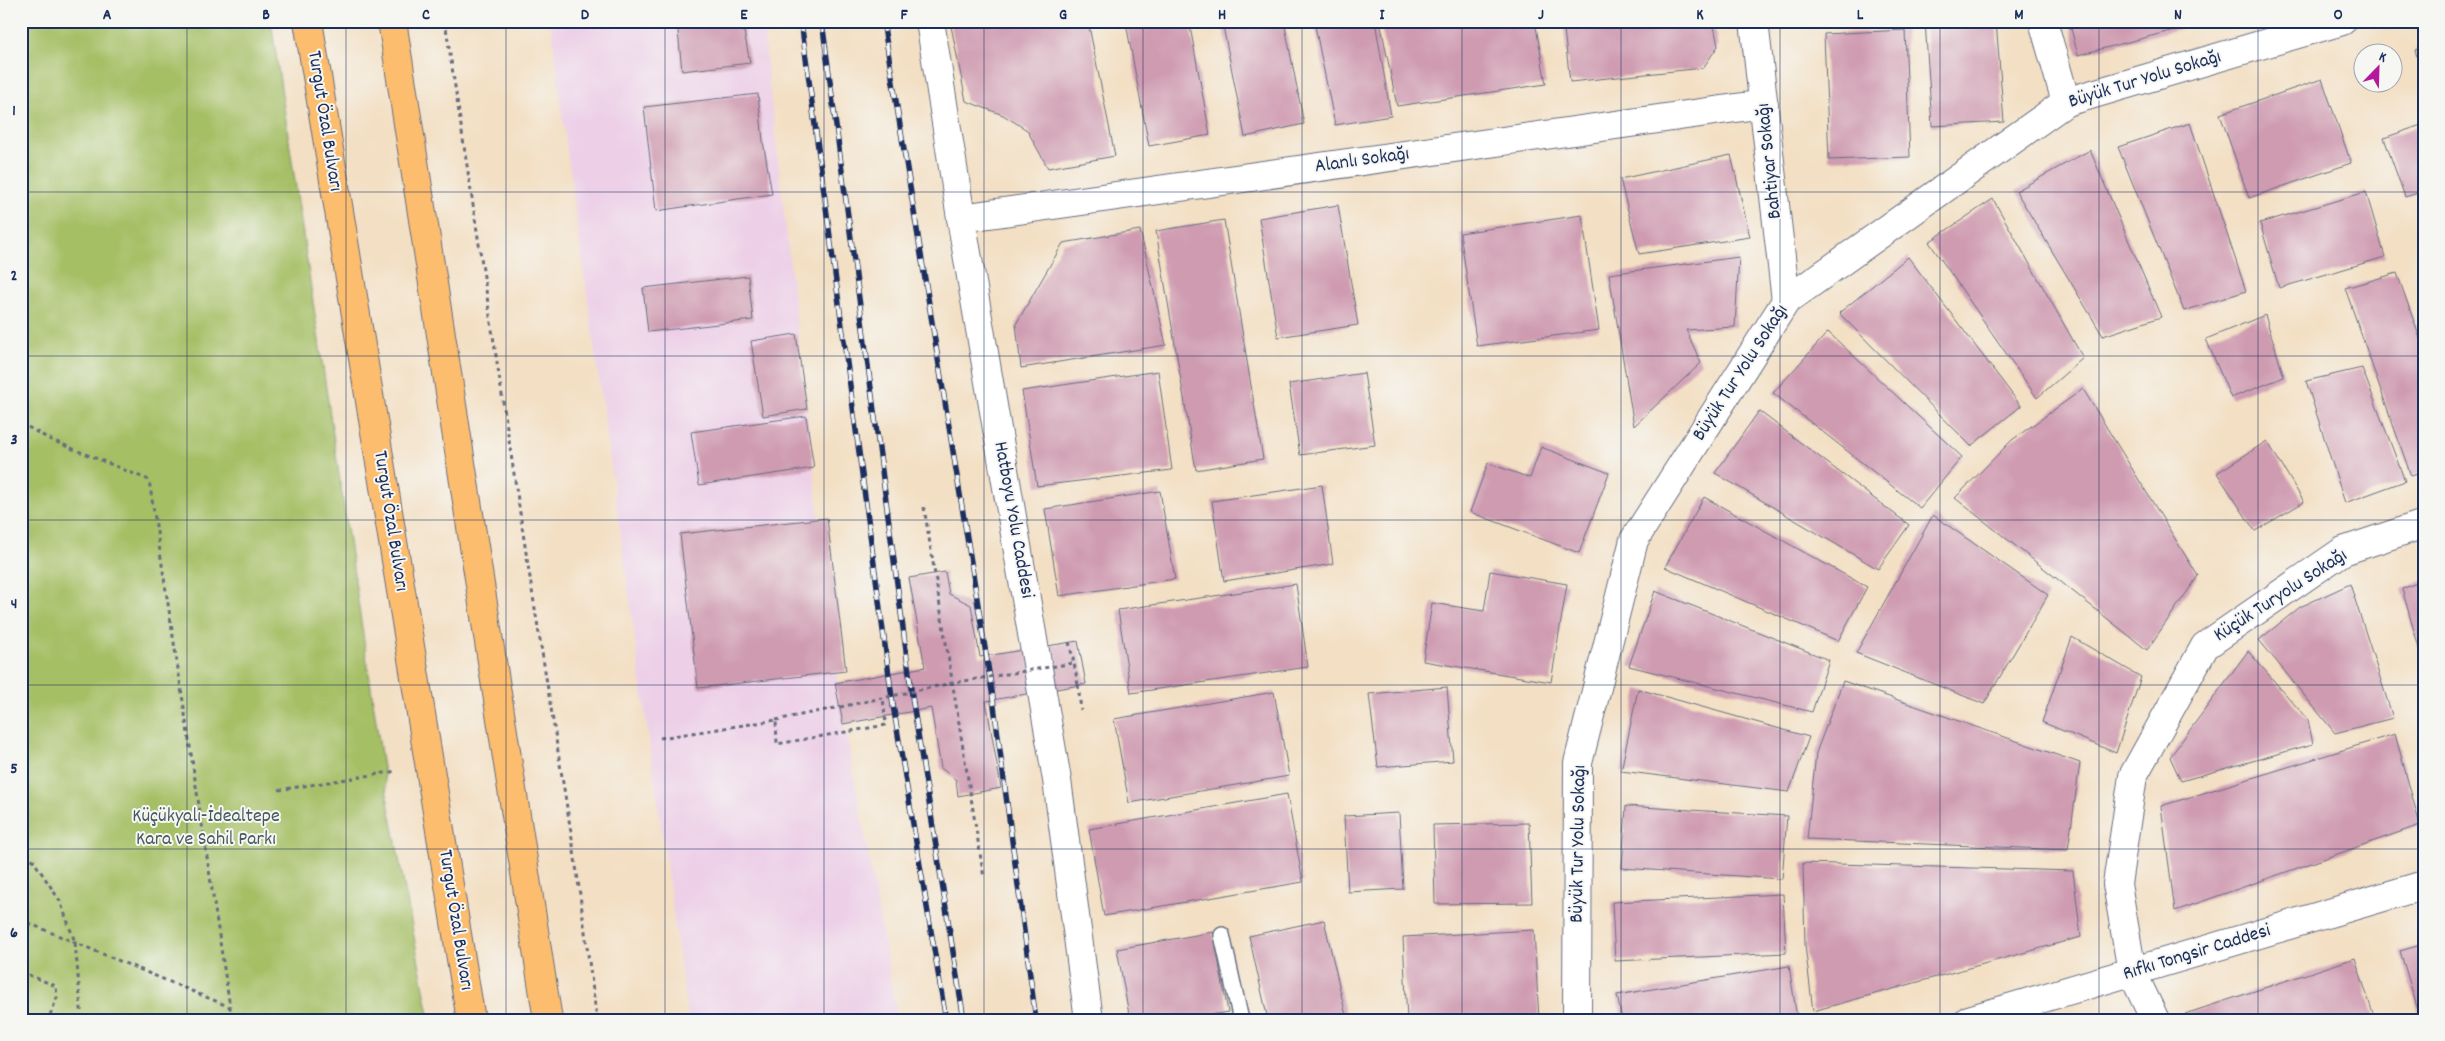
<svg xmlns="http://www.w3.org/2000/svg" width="2445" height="1041" font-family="Dekko,sans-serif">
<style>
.built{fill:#edd0e8}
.green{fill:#a5bf65;stroke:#607762}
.building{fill:#cf9bb1}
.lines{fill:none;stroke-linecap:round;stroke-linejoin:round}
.service-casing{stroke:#676d81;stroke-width:18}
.minor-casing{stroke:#676d81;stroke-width:30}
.tertiary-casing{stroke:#676d81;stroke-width:30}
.trunk-casing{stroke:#676d81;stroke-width:30}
.path{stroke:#676d81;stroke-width:3;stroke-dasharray:4 4;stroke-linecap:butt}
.service{stroke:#fff;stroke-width:15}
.minor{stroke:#fff;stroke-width:28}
.tertiary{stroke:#fff;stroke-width:28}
.trunk{stroke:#fcbd6e;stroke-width:28}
.rail-casing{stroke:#1b2f5e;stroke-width:5.5}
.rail{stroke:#f6f6f2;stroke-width:4;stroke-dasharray:11;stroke-linecap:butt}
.path-bridge{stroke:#676d81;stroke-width:3;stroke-dasharray:4 4;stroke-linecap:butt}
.grid{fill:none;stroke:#1b2f5e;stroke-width:1;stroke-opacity:0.55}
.labels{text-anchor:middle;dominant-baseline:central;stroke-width:4;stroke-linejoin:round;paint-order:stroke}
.street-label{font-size:20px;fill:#1b2f5e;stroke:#f6f6f2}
.park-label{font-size:20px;fill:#445a60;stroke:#f6f6f2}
.neatline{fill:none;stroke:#1b2f5e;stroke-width:2}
.grid-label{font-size:16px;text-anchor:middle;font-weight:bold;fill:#1b2f5e}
</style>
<rect width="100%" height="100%" fill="#f6f6f2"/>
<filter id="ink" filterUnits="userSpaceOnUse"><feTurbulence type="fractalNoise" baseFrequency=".02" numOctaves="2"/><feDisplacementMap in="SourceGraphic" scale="10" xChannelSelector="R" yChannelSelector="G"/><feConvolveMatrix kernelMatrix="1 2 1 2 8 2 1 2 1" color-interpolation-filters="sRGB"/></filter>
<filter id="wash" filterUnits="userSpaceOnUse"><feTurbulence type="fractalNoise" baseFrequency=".0096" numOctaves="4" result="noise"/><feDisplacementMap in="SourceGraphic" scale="20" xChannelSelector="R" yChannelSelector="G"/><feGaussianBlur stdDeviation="1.12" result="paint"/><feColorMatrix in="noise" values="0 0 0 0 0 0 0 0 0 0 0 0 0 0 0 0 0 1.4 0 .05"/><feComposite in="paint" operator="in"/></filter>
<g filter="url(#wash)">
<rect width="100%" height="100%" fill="#f3dfc3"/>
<path class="built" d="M551,21H762L839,693L898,1020H688L562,114Z"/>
<path class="green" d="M21,21H271L388,801L430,1020H21Z"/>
<g id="blocks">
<g class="building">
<path d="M677,21H742L750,63L682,71Z"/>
<path d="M950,21H1088L1115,156L1048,168L1027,130L1003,115L966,101Z"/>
<path d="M1138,21H1189L1210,135L1149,146L1126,23Z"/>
<path d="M1222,21H1284L1304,124L1245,137Z"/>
<path d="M1314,21H1375L1391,116L1335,125Z"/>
<path d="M1380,21H1535L1546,84L1397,106Z"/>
<path d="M1563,21H1713L1718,46L1703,68L1570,82Z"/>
<path d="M1925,21H1996L2004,122L1932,126Z"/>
<path d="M2069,21H2180L2182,28L2078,55Z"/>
<path d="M1905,30L1910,157L1829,160L1824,34Z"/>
<path d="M2424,48V77H2423L2415,50Z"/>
<path d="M2322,79L2351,163L2249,198L2220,114Z"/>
<path d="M758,94L763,141L772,194L656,211L644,107Z"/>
<path d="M2190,123L2246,291L2184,311L2118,147Z"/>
<path d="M2424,124V191L2405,197L2384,138Z"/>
<path d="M2090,150L2161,317L2103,336L2016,191Z"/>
<path d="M1731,155L1750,237L1639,254L1620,179Z"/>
<path d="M2366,192L2385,257L2279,288L2260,223Z"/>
<path d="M1993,199L2083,358L2037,398L1929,242Z"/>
<path d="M1338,205L1358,325L1278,337L1259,218Z"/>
<path d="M1582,215L1599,330L1477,346L1460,233Z"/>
<path d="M1224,220L1263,459L1196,470L1156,231Z"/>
<path d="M1140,230L1166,345L1021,368L1016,324L1063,243Z"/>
<path d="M1739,257L1735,327L1686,330L1701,363L1634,426L1609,274Z"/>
<path d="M1908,257L2021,406L1971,446L1839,313Z"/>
<path d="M2397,273L2424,350V472L2411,476L2345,288Z"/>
<path d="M748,276L753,320L648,332L643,288Z"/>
<path d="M2265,315L2284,377L2231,398L2206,339Z"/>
<path d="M1828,332L1962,457L1920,508L1773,393Z"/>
<path d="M796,334L807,409L763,416L751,341Z"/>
<path d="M2362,368L2405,481L2345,503L2306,381Z"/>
<path d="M1158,371L1172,470L1037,486L1022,391Z"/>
<path d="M1364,373L1375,445L1300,455L1289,384Z"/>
<path d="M2083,389L2198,576L2147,650L1955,498L2012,440Z"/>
<path d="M1759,411L1909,525L1878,569L1715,473Z"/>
<path d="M806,416L814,468L699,485L691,432Z"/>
<path d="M2267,441L2304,502L2255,531L2217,473Z"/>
<path d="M1541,447L1609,473L1579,553L1470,512L1488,463L1530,478Z"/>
<path d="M1322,485L1333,564L1224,581L1212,501Z"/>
<path d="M1160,491L1175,579L1059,596L1045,509Z"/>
<path d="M1704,497L1867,587L1838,641L1665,567Z"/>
<path d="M1933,515L2048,595L1984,704L1856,653Z"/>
<path d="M827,518L846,671L698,688L680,534Z"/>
<path d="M1490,571L1567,584L1551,682L1423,661L1432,603L1484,611Z"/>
<path d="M945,572L949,594L971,605L980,657L1078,641L1086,684L986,701L1001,788L958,796L956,780L941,768L931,708L843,724L835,683L925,667L909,578Z"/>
<path d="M2424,580V662H2423L2402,589Z"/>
<path d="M1296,584L1308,667L1131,693L1118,610Z"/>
<path d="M2350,584L2393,718L2335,733L2259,640L2300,607Z"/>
<path d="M1655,591L1829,660L1812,712L1629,666Z"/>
<path d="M2072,637L2141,677L2116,753L2042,722Z"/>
<path d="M2248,651L2308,720L2313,744L2181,781L2170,757Z"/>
<path d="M1843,681L2080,763L2068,850L1807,839L1816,753Z"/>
<path d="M1447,687L1453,761L1378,767L1369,694Z"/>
<path d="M1638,689L1809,737L1789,792L1621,771Z"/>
<path d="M1274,692L1289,776L1129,803L1114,719Z"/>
<path d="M2395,734L2420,825L2175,911L2161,806Z"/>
<path d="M1287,794L1303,882L1104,916L1089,829Z"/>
<path d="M1626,806L1787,816L1782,879L1622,868Z"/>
<path d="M1399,813L1403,889L1348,892L1344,816Z"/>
<path d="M1529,823L1532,903L1435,904L1433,825Z"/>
<path d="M1803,863L2073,871L2081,937L1813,1011L1805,945Z"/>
<path d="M1783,894L1786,953L1615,961L1612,902Z"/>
<path d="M1324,920L1347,1020H1268L1249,936Z"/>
<path d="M1534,930L1539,1020H1407L1403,937Z"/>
<path d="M1213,932L1228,1012L1183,1020H1130L1117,949Z"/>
<path d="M2424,944V1020H2421L2400,951Z"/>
<path d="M2355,958L2375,1020H2187L2185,1014Z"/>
<path d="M1789,966L1797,1018L1793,1020H1622L1617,995Z"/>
</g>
</g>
</g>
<g filter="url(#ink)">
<use href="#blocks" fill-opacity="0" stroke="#676d81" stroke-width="1"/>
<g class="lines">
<defs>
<path id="service" d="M1222,935L1241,1020"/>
<g id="minor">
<path d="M930,21L961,218L1057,780L1089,1020"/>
<path d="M1754,21L1786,301"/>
<path d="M2043,21L2066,102"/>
<path d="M961,218L1764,104"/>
<path d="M1969,1020L2424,885"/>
<path d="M2155,1020L2132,972L2117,884L2133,776L2205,646L2343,551L2424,524"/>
</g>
<path id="tertiary" d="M1577,1020L1578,763L1634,540L1786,301L2066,102L2342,21"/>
<g id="trunk">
<path d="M308,21L471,1020"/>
<path d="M392,21L548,1020"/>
</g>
</defs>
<use href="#service" class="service-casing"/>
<use href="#minor" class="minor-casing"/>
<use href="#tertiary" class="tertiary-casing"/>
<use href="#trunk" class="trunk-casing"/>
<g class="path">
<path d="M445,21L527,559L574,851L597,1020"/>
<path d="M21,423L49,439L149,480L232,1020"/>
<path d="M924,507L984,878"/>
<path d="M1069,642L1074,663"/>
<path d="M1078,685L1081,710"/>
<path d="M776,720L840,707"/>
<path d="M660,738L776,720L777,744L886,725L883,698"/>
<path d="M279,790L397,771"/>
<path d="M21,847L27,851L60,901L75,942L82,1020"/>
<path d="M21,920L230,1007"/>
<path d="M21,972L56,986L57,998L48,1020"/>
</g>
<use href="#service" class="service"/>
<use href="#minor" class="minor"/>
<use href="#tertiary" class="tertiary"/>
<use href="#trunk" class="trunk"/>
<defs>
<g id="rail">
<path d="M801,21L893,705L946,1020"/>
<path d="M822,21L913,703L964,1020"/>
<path d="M883,21L992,691L1036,1020"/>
</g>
</defs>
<use href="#rail" class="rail-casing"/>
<use href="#rail" class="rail"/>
<path class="path-bridge" d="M840,707L952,683L1074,663L1078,685"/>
</g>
</g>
<path class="grid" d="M187,21V1020M346,21V1020M506,21V1020M665,21V1020M824,21V1020M984,21V1020M1143,21V1020M1302,21V1020M1462,21V1020M1621,21V1020M1780,21V1020M1940,21V1020M2099,21V1020M2258,21V1020M21,192H2424M21,356H2424M21,520H2424M21,685H2424M21,849H2424"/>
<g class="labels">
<g class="street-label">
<text transform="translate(2145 80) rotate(-17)">Büyük Tur Yolu Sokağı</text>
<text transform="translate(324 121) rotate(81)">Turgut Özal Bulvarı</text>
<text transform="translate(1362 161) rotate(-8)">Alanlı Sokağı</text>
<text transform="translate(1770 161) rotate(-96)">Bahtiyar Sokağı</text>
<text transform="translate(1741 373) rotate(-57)">Büyük Tur Yolu Sokağı</text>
<text transform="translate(1013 520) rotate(80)">Hatboyu Yolu Caddesi</text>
<text transform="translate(390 521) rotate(81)">Turgut Özal Bulvarı</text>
<text transform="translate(2281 596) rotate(-33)">Küçük Turyolu Sokağı</text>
<text transform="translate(1579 844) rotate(-89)">Büyük Tur Yolu Sokağı</text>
<text transform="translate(455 920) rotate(81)">Turgut Özal Bulvarı</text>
<text transform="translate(2197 953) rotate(-17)">Rıfkı Tongsir Caddesi</text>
</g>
<g class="park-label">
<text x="206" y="817">Küçükyalı-İdealtepe<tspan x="206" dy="23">Kara ve Sahil Parkı</tspan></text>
</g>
</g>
<rect width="2445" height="1041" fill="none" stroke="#f6f6f2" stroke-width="55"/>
<g transform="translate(2378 68) rotate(23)"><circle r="24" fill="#f6f6f2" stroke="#9ea6b7"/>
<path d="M0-4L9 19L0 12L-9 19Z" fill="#b5179e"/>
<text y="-8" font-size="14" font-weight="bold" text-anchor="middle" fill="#1b2f5e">K</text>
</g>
<rect x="28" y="28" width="2390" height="986" class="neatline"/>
<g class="grid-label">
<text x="107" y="19">A</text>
<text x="266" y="19">B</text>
<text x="426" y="19">C</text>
<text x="585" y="19">D</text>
<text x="744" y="19">E</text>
<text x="904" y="19">F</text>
<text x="1063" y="19">G</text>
<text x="1222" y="19">H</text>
<text x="1382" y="19">I</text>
<text x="1541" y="19">J</text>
<text x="1700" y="19">K</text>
<text x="1860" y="19">L</text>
<text x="2019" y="19">M</text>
<text x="2178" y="19">N</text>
<text x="2338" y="19">O</text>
<text x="14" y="115">1</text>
<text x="14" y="280">2</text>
<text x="14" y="444">3</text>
<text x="14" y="608">4</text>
<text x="14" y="773">5</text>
<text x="14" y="937">6</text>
</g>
</svg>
